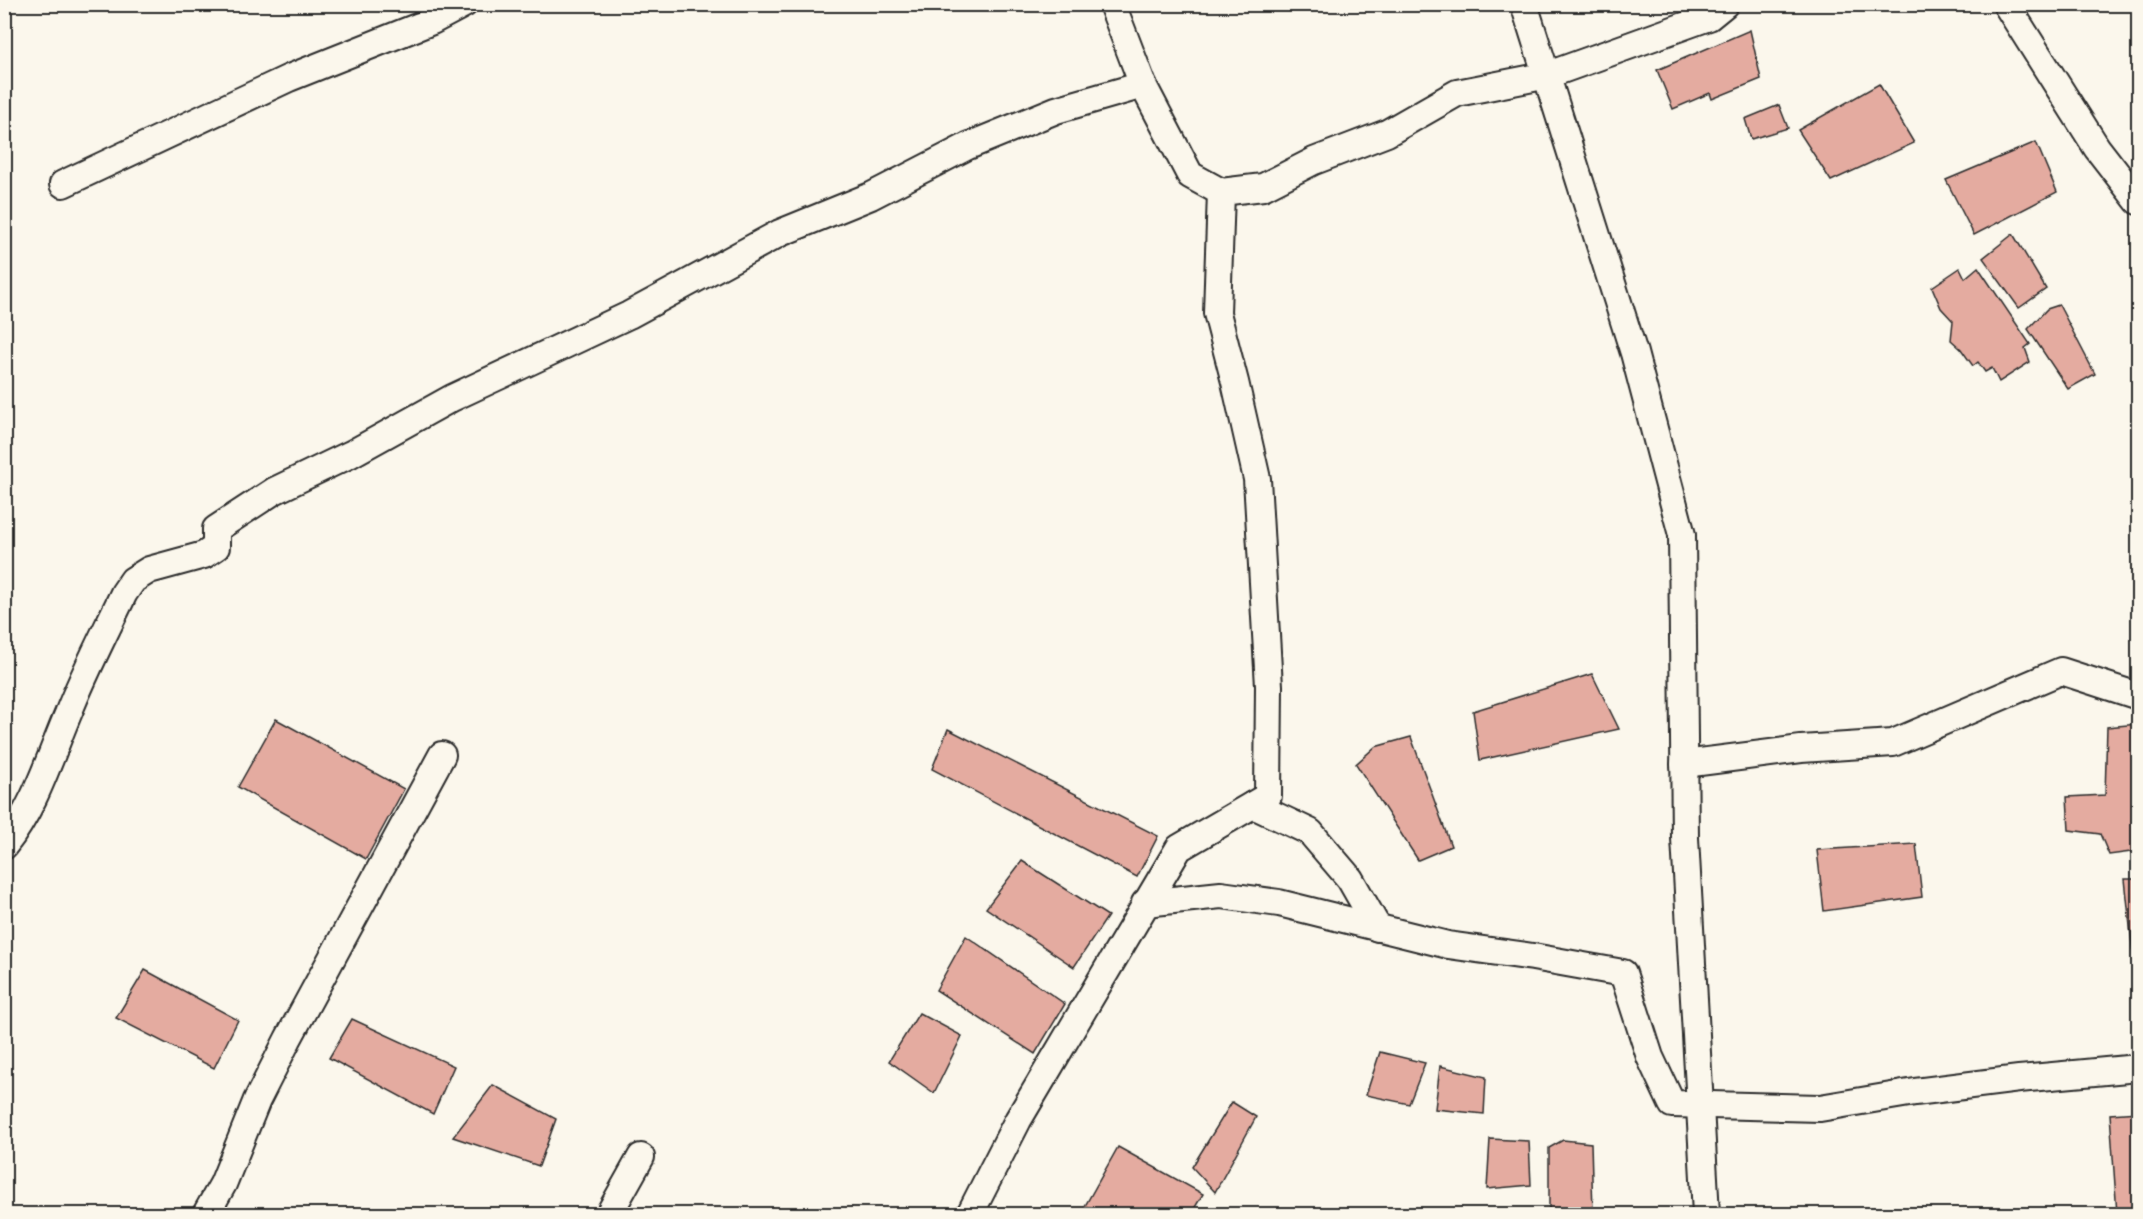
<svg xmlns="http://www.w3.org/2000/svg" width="2143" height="1219" font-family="Itim,sans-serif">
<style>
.building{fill:#e4aba0;stroke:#2b2b2b;stroke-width:1.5}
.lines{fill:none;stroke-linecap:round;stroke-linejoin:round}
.street-casing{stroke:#2b2b2b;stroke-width:30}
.street{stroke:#fbf7ec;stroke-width:26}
</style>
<rect width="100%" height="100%" fill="#fbf7ec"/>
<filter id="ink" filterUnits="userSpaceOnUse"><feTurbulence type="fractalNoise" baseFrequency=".0167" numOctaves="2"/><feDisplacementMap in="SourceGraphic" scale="12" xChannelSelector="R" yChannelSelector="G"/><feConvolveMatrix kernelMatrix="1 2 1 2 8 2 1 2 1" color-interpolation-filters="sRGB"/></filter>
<g filter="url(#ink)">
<g class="building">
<path d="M1750,30L1761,79L1712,99L1710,93L1673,109L1657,70Z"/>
<path d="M1879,84L1914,143L1831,181L1798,130Z"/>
<path d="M1779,105L1788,128L1751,139L1745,119Z"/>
<path d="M2036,142L2057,192L1974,235L1946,180Z"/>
<path d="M2013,234L2046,289L2019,308L1983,258Z"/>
<path d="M1978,267L2030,344L2025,348L2030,362L1999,382L1992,368L1985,372L1978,362L1973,366L1961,349L1951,340L1953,321L1941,308L1932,287L1960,268L1965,278Z"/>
<path d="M2059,305L2095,374L2068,389L2028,329L2047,309Z"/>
<path d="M1592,674L1619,729L1480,760L1473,711Z"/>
<path d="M276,719L404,789L366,859L238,787Z"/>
<path d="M2138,724V851L2109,855L2100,834L2069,830L2067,797L2105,795L2107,727Z"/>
<path d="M948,729L1158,836L1137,877L932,769Z"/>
<path d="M1411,737L1451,846L1418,860L1356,764L1375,747Z"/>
<path d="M1916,844L1922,897L1824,911L1817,850Z"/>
<path d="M1022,861L1108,916L1074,967L986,908Z"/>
<path d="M2125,879H2138V983H2136Z"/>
<path d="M966,936L1065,1004L1035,1054L936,990Z"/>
<path d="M145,970L238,1020L214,1068L116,1018Z"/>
<path d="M919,1013L962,1036L934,1093L889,1061Z"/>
<path d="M352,1019L454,1066L433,1114L329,1058Z"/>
<path d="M1380,1052L1425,1063L1409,1104L1366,1095Z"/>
<path d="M1440,1066L1486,1077L1484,1114L1435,1109Z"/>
<path d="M493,1085L556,1119L539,1166L453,1137Z"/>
<path d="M1232,1102L1256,1117L1215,1192L1192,1167Z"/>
<path d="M2138,1112V1214H2117L2110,1114Z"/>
<path d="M1490,1139L1529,1141L1531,1185L1487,1189Z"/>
<path d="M1563,1140L1591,1143L1593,1214H1549V1148Z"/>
<path d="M1118,1147L1203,1194L1191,1214H1099L1085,1206Z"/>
<path d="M1835,1212V1214H1779Z"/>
</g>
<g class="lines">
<defs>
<g id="street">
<path d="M1112,4L1143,85L1190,175L1221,192L1263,187L1314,161L1387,133L1457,93L1548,75L1709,17L1725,4"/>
<path d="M1524,4L1634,353L1682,535L1685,838L1706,1214"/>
<path d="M2006,4L2097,148L2138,201"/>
<path d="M63,184L289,78L432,21L464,4"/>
<path d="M1684,764L1801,749L1893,743L2061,671L2138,696"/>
<path d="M1253,805L1310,832L1350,879L1378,928"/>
<path d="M4,846C35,807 49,759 68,714C84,673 105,633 124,593L133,580L149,570L204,555L216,547V529L274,491L351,454L452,398L629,315L780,233L871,196L968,146L1056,110L1143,85"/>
<path d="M1145,903L1221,895L1279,903L1448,945L1533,957L1623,973L1650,1057L1672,1104L1820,1108L1915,1092L2019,1079L2138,1068"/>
<path d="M206,1214L223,1184L257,1100L288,1039L442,755"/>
<path d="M609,1214L641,1157"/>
<path d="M970,1214L1018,1120L1179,848L1268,796L1269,686L1257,479L1235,382L1217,313L1221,192"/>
</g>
</defs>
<use href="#street" class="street-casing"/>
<use href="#street" class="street"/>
</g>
</g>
<rect width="2143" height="1219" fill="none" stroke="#fbf7ec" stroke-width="24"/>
<rect x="12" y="12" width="2119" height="1195" fill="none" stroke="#2b2b2b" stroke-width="2" filter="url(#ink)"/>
</svg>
